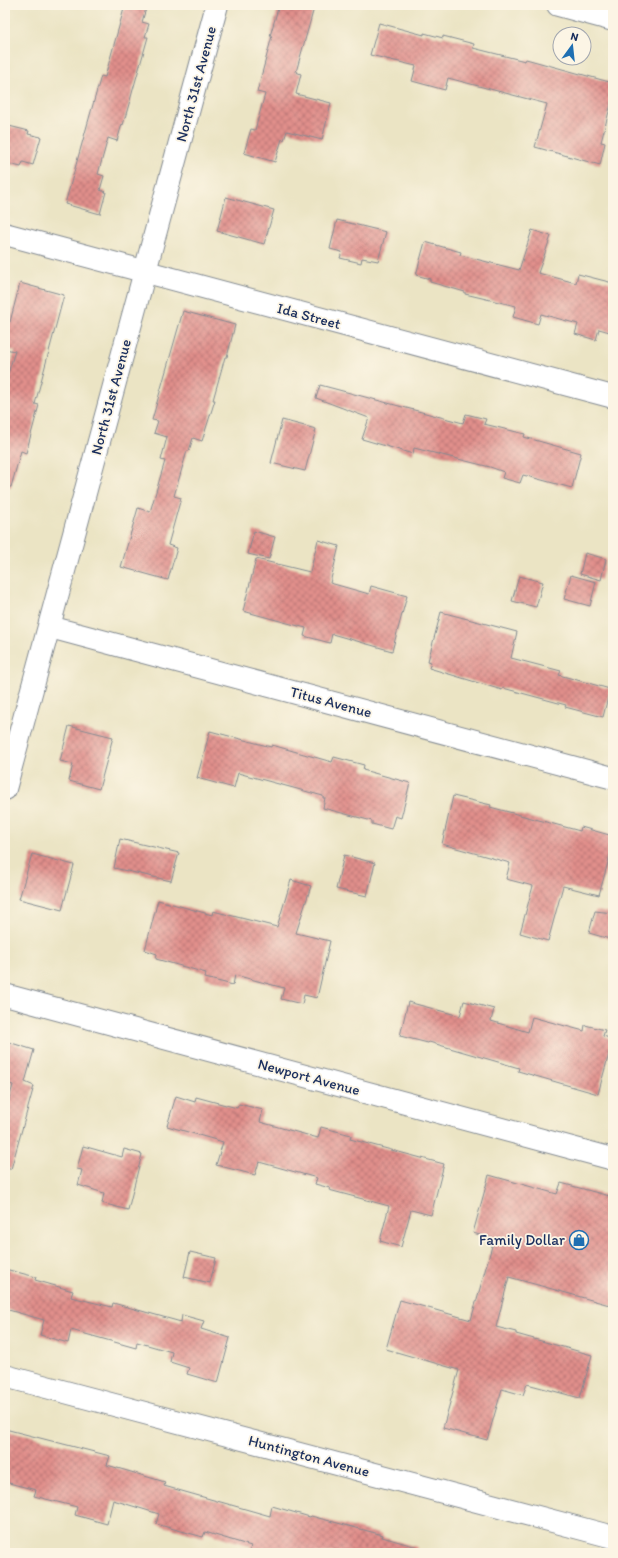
<svg xmlns="http://www.w3.org/2000/svg" width="618" height="1558" font-family="Itim,sans-serif">
<style>
.building{fill:url(#building-cross-hatch)}
.lines{fill:none;stroke-linecap:round;stroke-linejoin:round}
.minor-casing{stroke:#838a91;stroke-width:24}
.minor{stroke:#fff;stroke-width:22}
.labels{text-anchor:middle;dominant-baseline:central;stroke-width:3.5;stroke-linejoin:round;paint-order:stroke}
.street-label{font-size:15px;fill:#1b2f5e;stroke:#fcf5e5}
.poi-label{font-size:15px;fill:#1b2f5e;stroke:#fcf5e5;text-anchor:end}
</style>
<defs>
<pattern id="building-cross-hatch" width="8" height="8" patternUnits="userSpaceOnUse"><rect width="8" height="8" fill="#e18f8b"/><path d="M0 0l8 8M0 8l8-8" fill="none" stroke="#b67575"/></pattern>
</defs>
<rect width="100%" height="100%" fill="#fcf5e5"/>
<filter id="ink" filterUnits="userSpaceOnUse"><feTurbulence type="fractalNoise" baseFrequency=".025" numOctaves="2"/><feDisplacementMap in="SourceGraphic" scale="8" xChannelSelector="R" yChannelSelector="G"/><feConvolveMatrix kernelMatrix="1 2 1 2 8 2 1 2 1" color-interpolation-filters="sRGB"/></filter>
<filter id="wash" filterUnits="userSpaceOnUse"><feTurbulence type="fractalNoise" baseFrequency=".012" numOctaves="4" result="noise"/><feDisplacementMap in="SourceGraphic" scale="16" xChannelSelector="R" yChannelSelector="G"/><feGaussianBlur stdDeviation="0.9" result="paint"/><feColorMatrix in="noise" values="0 0 0 0 0 0 0 0 0 0 0 0 0 0 0 0 0 1.4 0 .05"/><feComposite in="paint" operator="in"/></filter>
<g filter="url(#wash)">
<rect width="100%" height="100%" fill="#ebe4c4"/>
<g id="blocks">
<g class="building">
<path d="M125,5H147L142,22L149,24L145,37H148L123,125L122,124L117,141L108,138L98,174L104,176L100,190L106,192L100,214L65,204L101,76L105,77Z"/>
<path d="M279,5H304L314,8L296,72L301,74L296,94L331,103L322,140L287,131L284,140L282,139L275,162L244,153L251,129L255,130L265,94L257,92L272,36H270Z"/>
<path d="M379,23L424,35V33L443,38V36L474,44L473,48L525,61L526,59L613,83V96L601,142L605,143L600,165L535,147L547,104L448,78L445,90L412,81L416,66L370,55Z"/>
<path d="M5,125L29,131L28,134L41,137L33,165L23,162L21,167L5,163Z"/>
<path d="M226,197L274,210L264,244L217,231Z"/>
<path d="M337,220L386,232L378,261L362,258L361,263L340,258L342,252L330,249Z"/>
<path d="M532,230L551,236L538,273L576,283L578,274L613,283V333L599,329L596,340L575,334L578,324L541,314L538,324L513,317L516,306L465,294V292L430,282V279L416,275L425,242L461,252L460,255L519,270Z"/>
<path d="M20,283L64,295L35,404L39,405L26,453L21,451L11,487H5V383L15,351L5,349V321L10,322Z"/>
<path d="M183,311L235,325L227,357H225L213,400H215L202,441L193,438L189,451H187L174,496L181,498L168,545L177,548L168,580L121,567L138,508L150,512L165,461L161,460L167,437L154,433L158,421L152,420Z"/>
<path d="M320,385L463,423L466,414L486,419L484,424L525,434L524,437L581,453L572,488L523,475L520,483L502,478L504,472L490,467L414,448L413,454L362,439L369,418L316,398Z"/>
<path d="M282,420L316,429L305,471L271,463Z"/>
<path d="M254,531L275,537L269,559L248,554Z"/>
<path d="M318,540L339,546L330,583L369,594L371,586L407,596L392,651L332,634L330,643L304,636L306,628L243,611L256,559L310,572Z"/>
<path d="M585,553L606,559L601,580L580,574Z"/>
<path d="M571,575L596,582L590,606L564,599Z"/>
<path d="M519,576L543,582L536,607L512,601Z"/>
<path d="M441,612L517,632L511,658L561,671L559,675L610,689L603,717L565,707L566,705L503,688L502,690L429,668L431,662L428,661Z"/>
<path d="M69,726L113,737L99,789L69,781L73,764L60,761Z"/>
<path d="M210,731L271,747L272,745L332,762L334,757L364,765L363,770L410,783L401,818L395,816L391,829L372,824V821L323,808L325,798H323V796L238,773L234,788L197,778Z"/>
<path d="M453,796L491,805L490,807L580,831L581,827L613,836V844L599,895L563,886L548,941L520,933L533,886L506,879L510,863L442,844Z"/>
<path d="M120,839L179,853L171,881L114,868Z"/>
<path d="M32,854L74,865L62,910L19,899Z"/>
<path d="M344,855L375,863L367,896L336,889Z"/>
<path d="M291,880L311,886L296,933L330,941L317,998L304,995L302,1004L281,999L284,988L235,975L233,985L205,978L206,973L156,959L157,954L145,950L158,900L212,915L213,911L277,927Z"/>
<path d="M595,911L613,913V940L589,933Z"/>
<path d="M464,1001L494,1009L491,1021L528,1032L532,1017L584,1031L585,1025L605,1030L603,1036L613,1039L598,1094L518,1071L519,1068L429,1042L428,1043L400,1036L408,1002L460,1016Z"/>
<path d="M5,1041L34,1050L25,1082L34,1086L11,1169H5V1113L13,1085L5,1082Z"/>
<path d="M176,1096L195,1102L196,1097L237,1108L239,1104L263,1110L260,1122L318,1138L321,1127L351,1135L350,1139L444,1164L431,1215L411,1210L401,1247L380,1241L389,1206L329,1190L330,1188L315,1184L317,1178L259,1162L255,1175L216,1165L223,1142L167,1126Z"/>
<path d="M83,1146L122,1157L124,1149L142,1154L128,1210L102,1203L104,1193L78,1185L82,1170L77,1169Z"/>
<path d="M489,1175L557,1194L561,1183L613,1197V1306L509,1277L496,1327L516,1332V1334L592,1355L580,1398L527,1384L523,1395L502,1389L487,1440L443,1428L459,1370L386,1349L400,1300L471,1320L494,1239L473,1233Z"/>
<path d="M190,1252L216,1258L210,1283L184,1277Z"/>
<path d="M5,1269L36,1277L35,1280L73,1291L71,1297L112,1307L113,1303L181,1322L182,1315L204,1321L201,1329L230,1338L218,1383L187,1374L189,1368L170,1362L172,1352L137,1342L136,1348L71,1330L68,1343L40,1335L44,1320L5,1309Z"/>
<path d="M5,1429L110,1456L107,1465L165,1482L164,1486L270,1516L272,1506L310,1517L311,1516L383,1535L382,1537L417,1547L416,1553H249L251,1546L205,1532L203,1537L156,1524L159,1514L113,1500L107,1524L75,1515L77,1507L34,1496L36,1490L5,1482Z"/>
</g>
</g>
</g>
<g filter="url(#ink)">
<use href="#blocks" fill-opacity="0" stroke="#838a91" stroke-width="1"/>
<g class="lines">
<defs>
<g id="minor">
<path d="M558,5L613,20"/>
<path d="M5,234L613,397"/>
<path d="M50,627L613,778"/>
<path d="M5,789L217,5"/>
<path d="M5,995L613,1159"/>
<path d="M5,1376L613,1537"/>
</g>
</defs>
<use href="#minor" class="minor-casing"/>
<use href="#minor" class="minor"/>
</g>
</g>
<defs>
<symbol id="shop-ring" viewBox="-11 -11 22 22"><circle r="9.5" fill="#fcf5e5" stroke="#1f6fb2" stroke-width="1.5"/><path d="M-5-2.5h2.3a2.7 3.5 0 0 1 5.4 0H5L5.5 6h-11ZM-1.5-2.5h3a1.5 2.3 0 0 0-3 0Z" fill="#1f6fb2"/></symbol>
</defs>
<g fill-rule="evenodd">
<use href="#shop-ring" x="568" y="1229" width="22" height="22"/>
</g>
<g class="labels">
<g class="street-label">
<text transform="translate(196 84) rotate(-75)">North 31st Avenue</text>
<text transform="translate(309 316) rotate(15)">Ida Street</text>
<text transform="translate(111 397) rotate(-75)">North 31st Avenue</text>
<text transform="translate(331 702) rotate(15)">Titus Avenue</text>
<text transform="translate(309 1077) rotate(15)">Newport Avenue</text>
<text transform="translate(309 1456) rotate(15)">Huntington Avenue</text>
</g>
<g class="poi-label">
<text x="565" y="1240">Family Dollar</text>
</g>
</g>
<rect width="618" height="1558" fill="none" stroke="#fcf5e5" stroke-width="20"/>
<g transform="translate(572 46) rotate(15)"><circle r="19" fill="#fcf5e5" stroke="#a2a6af"/>
<path d="M0-3L7 15L0 10L-7 15Z" fill="#1f6fb2"/>
<text y="-6" font-size="11" font-weight="bold" text-anchor="middle" fill="#1b2f5e">N</text>
</g>
</svg>
